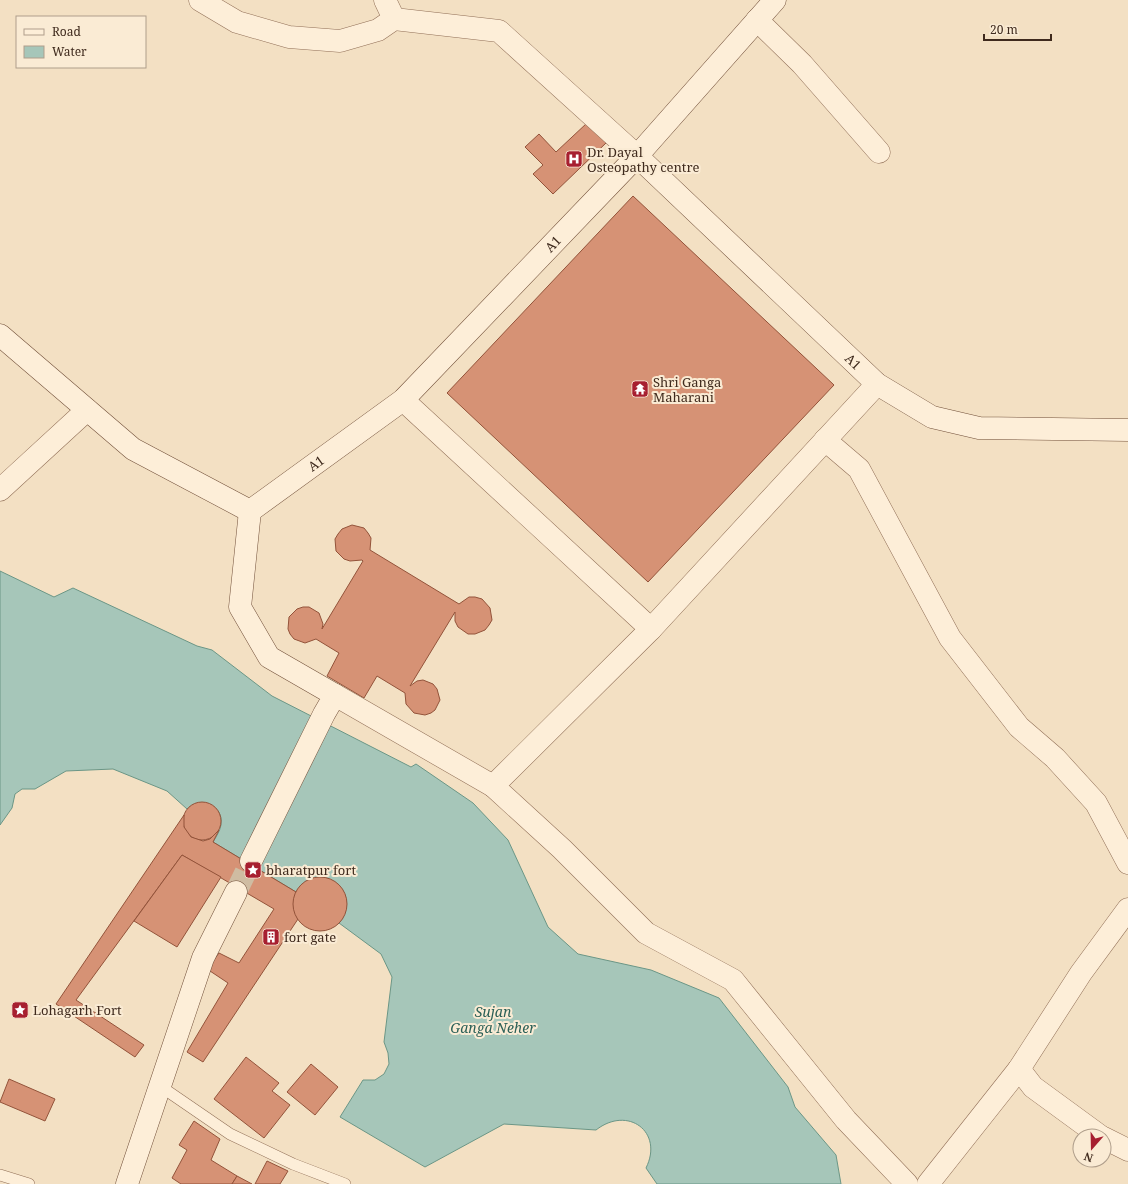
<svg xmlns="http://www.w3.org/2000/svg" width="1128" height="1184" font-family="'Noto Serif',serif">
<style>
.water{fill:#a6c6b9;stroke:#6b9686}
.building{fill:#d69275;stroke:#93533a}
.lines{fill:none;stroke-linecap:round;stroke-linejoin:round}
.secondary-tunnel{stroke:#cfbca2;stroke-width:22;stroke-dasharray:22 11;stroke-linecap:butt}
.lane-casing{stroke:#916f57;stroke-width:12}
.street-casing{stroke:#916f57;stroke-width:23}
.secondary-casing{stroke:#72503a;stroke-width:23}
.lane{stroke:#fdeed8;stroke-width:11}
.street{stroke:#fdeed8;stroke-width:22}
.secondary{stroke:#fdeed8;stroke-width:22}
.labels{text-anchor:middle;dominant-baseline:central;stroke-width:4;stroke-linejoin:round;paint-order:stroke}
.poi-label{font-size:13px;fill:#3f2a1d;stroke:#faebd4;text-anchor:start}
.street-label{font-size:13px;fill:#3f2a1d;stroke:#faebd4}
.water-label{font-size:14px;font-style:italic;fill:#2b6057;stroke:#faebd4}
</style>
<rect width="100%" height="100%" fill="#f3e0c3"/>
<path class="water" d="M0,571L54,597L73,588L197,646L212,650L272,696L411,767L416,764L473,803L508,840L548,927L578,954L651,970L719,998L788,1087L795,1107L836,1155L841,1184H657L646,1168C664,1132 628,1105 596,1130L504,1124L425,1167L340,1117L363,1080H375L384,1074L389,1064L388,1053L384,1042L392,977L381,954L339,923C364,891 320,859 296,892L213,842C216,837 220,831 221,825C224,804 200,797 187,809L167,791L113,769L66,771L35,789H22L15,794L12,808L0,825Z"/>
<g class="building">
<path d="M587,123L606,143L553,194L533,174L543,165L525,147L539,134L556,152Z"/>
<path d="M633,196L834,385L648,582L447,393Z"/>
<path d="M352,525L364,528L368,533L371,538L370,550L459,604L469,597H475L482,599L490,608L492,620L489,625L485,630L475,634H468L458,627L455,621V612L410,686L417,681L423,680L433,684L437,689L440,700L435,710L431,713L425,715L414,713L406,704L405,693L377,676L364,698L327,676L339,653L316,639L305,643L294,639L290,634L288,629L289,617L297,609L303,607H309L319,613L323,624L322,629L363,561L362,560L350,561L344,559L336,551L335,539L338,534L342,529Z"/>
<circle cx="202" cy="821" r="19"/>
<path d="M184,815V827L191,837L203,841L210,839L219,830L213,842L296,892L294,908L298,919L203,1062L187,1052L228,983L207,969L219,953L239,963L274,909L182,855L76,1000L144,1045L135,1057L56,1004Z"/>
<path d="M182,855L221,877L177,947L134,921Z"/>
<circle cx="320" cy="904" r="27"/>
<path d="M246,1057L279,1083L272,1091L290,1105L264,1138L214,1099Z"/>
<path d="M311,1064L338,1087L315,1115L287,1092Z"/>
<path d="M9,1079L55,1099L45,1121L0,1102Z"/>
<path d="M194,1121L220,1139L211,1160L237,1176L232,1184H181L172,1178L187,1150L179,1145Z"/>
<path d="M267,1161L288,1171L280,1184H255Z"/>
<path d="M237,1176L252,1184H232Z"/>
</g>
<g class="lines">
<path class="secondary-tunnel" d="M236,892L251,861"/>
<defs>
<g id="lane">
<path d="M160,1086L230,1134L293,1164L345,1184"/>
<path d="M0,1175L29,1184"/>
</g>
<g id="street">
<path d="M200,0L237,22L289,37L340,41L378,30L394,19L499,31L637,156"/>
<path d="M385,0L394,19"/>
<path d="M757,20L802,64L879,152"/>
<path d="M403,400L651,629"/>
<path d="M825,440L859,469L950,638L1019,727L1055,758L1096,803L1128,863"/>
<path d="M0,490L87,410"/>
<path d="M335,695L493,786L651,629L877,384"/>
<path d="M493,786L562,849L646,933L733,980L846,1120L907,1184"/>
<path d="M1019,1069L1033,1087L1100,1136"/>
<path d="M1104,1138L1128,1150"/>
<path d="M928,1184L1019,1069L1081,973L1128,909"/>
</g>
<g id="secondary">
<path d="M637,156L775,0"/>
<path id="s1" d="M0,335L133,449L250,511L403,400L637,156L877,384L932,417L979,428L1128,430"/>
<path d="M250,511L240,607L269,657L335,695L324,714L251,861"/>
<path d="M127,1184L203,958L236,892"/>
</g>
</defs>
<use href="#lane" class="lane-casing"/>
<use href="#street" class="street-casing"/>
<use href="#secondary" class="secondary-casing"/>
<use href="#lane" class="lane"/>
<use href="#street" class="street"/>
<use href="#secondary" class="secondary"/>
</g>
<defs>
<symbol id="hospital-square" viewBox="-11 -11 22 22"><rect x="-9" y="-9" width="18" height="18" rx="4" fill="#a71f30" stroke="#faebd4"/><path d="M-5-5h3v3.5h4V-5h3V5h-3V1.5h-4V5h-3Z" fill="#fff"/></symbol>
<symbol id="temple-square" viewBox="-11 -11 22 22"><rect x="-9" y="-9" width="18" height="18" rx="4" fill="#a71f30" stroke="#faebd4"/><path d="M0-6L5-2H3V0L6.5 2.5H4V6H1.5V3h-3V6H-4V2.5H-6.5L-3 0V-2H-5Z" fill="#fff"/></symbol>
<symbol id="sight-square" viewBox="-11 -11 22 22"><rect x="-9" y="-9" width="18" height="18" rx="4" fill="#a71f30" stroke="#faebd4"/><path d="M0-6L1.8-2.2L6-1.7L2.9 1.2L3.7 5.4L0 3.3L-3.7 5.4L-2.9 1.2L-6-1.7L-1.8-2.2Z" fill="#fff"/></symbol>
<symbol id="building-square" viewBox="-11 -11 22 22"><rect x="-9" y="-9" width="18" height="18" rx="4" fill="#a71f30" stroke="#faebd4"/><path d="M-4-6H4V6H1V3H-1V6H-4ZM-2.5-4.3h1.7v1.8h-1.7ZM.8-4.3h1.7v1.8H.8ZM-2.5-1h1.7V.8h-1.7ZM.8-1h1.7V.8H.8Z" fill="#fff"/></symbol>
</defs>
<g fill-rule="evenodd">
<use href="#hospital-square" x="564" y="149" width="20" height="20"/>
<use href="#temple-square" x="630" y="379" width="20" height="20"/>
<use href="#sight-square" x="243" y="860" width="20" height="20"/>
<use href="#building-square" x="261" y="927" width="20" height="20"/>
<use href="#sight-square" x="10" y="1000" width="20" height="20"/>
</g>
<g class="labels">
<g class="poi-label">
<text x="587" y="152">Dr. Dayal<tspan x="587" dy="15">Osteopathy centre</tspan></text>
<text x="653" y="382">Shri Ganga<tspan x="653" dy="15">Maharani</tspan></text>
<text x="266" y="870">bharatpur fort</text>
<text x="284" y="937">fort gate</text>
<text x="33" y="1010">Lohagarh Fort</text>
</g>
<g class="street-label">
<text stroke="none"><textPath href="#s1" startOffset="713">A1</textPath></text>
<text stroke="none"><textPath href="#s1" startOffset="1133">A1</textPath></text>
<text stroke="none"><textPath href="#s1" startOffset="389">A1</textPath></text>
</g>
<g class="water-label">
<text x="493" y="1011">Sujan<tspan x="493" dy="16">Ganga Neher</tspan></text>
</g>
</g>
<rect x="16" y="16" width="130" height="52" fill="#faebd4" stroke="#af9e8b"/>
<rect x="24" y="29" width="20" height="6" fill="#fdeed8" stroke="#af9e8b"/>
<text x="52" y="36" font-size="12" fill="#3f2a1d">Road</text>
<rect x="24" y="46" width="20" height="12" fill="#a6c6b9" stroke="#af9e8b"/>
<text x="52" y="56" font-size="12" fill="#3f2a1d">Water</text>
<g transform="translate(1092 1148) rotate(200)"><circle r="19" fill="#faebd4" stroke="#af9e8b"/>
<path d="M0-3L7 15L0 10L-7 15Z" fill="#a71f30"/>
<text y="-6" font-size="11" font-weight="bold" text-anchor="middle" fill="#3f2a1d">N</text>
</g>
<path d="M984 34v6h67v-6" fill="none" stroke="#3f2a1d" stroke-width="2"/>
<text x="990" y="34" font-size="12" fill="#3f2a1d" stroke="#faebd4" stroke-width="3" paint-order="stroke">20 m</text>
</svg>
